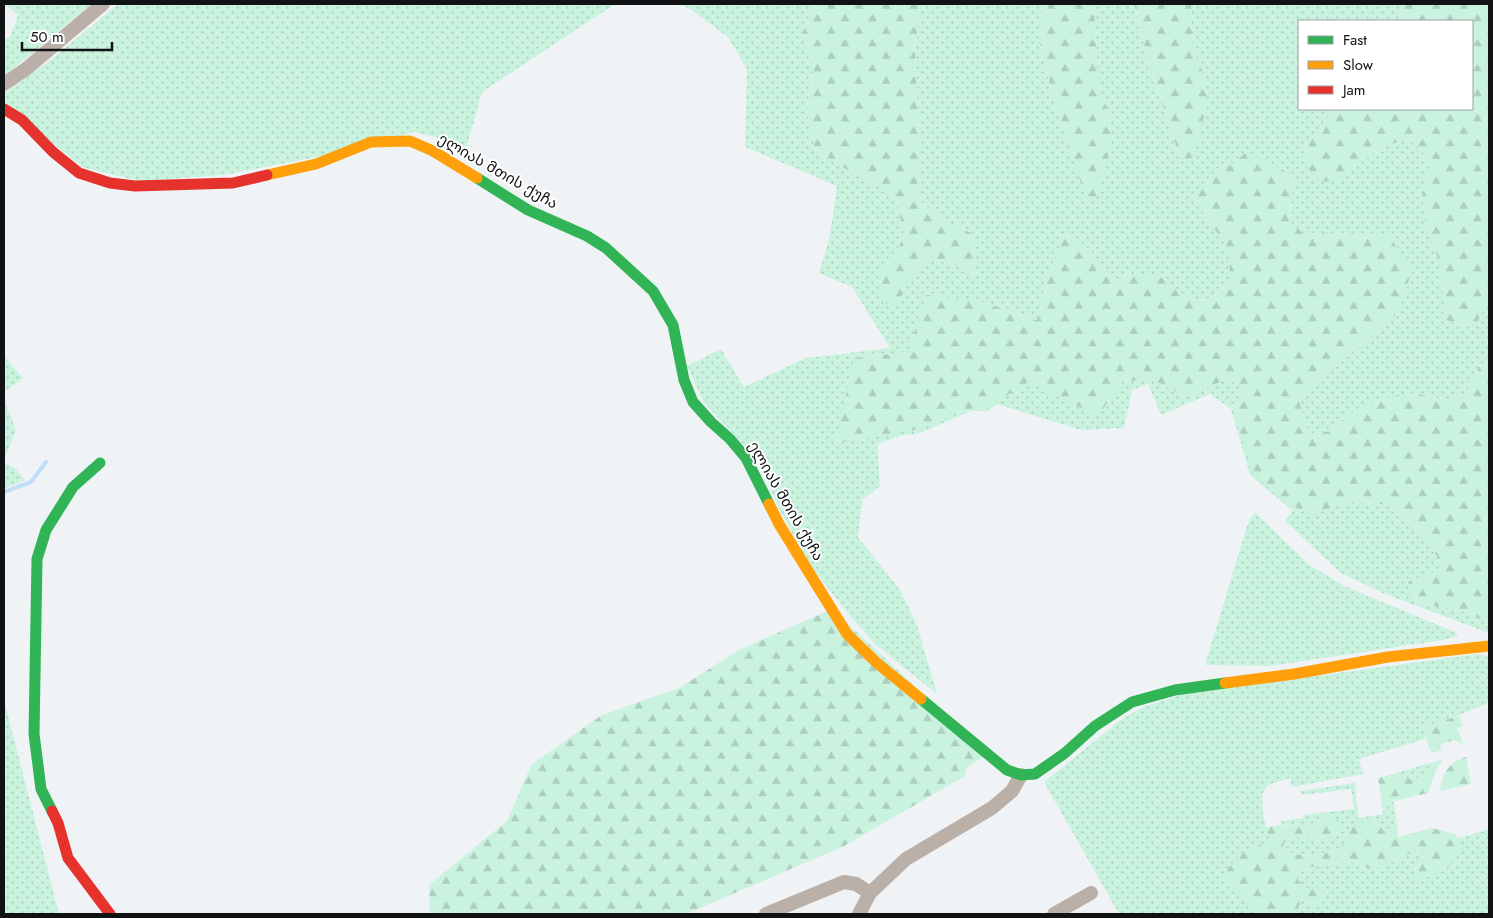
<svg xmlns="http://www.w3.org/2000/svg" width="1493" height="918" font-family="Jost,'Noto Sans Georgian',sans-serif">
<style>
.grass{fill:url(#grass-dots)}
.forest{fill:url(#forest-firs)}
.lines{fill:none;stroke-linecap:round;stroke-linejoin:round}
.stream{stroke:#c2ddf8;stroke-width:4}
.street{stroke:#bbb0a8;stroke-width:14}
.fast{stroke:#30b455;stroke-width:11}
.slow{stroke:#ff9f0a;stroke-width:11}
.jam{stroke:#e5322d;stroke-width:11}
.labels{text-anchor:middle;dominant-baseline:central;stroke-width:4;stroke-linejoin:round;paint-order:stroke}
.street-label{font-size:15px;fill:#101214;stroke:#fff}
</style>
<defs>
<pattern id="grass-dots" width="8" height="8" patternUnits="userSpaceOnUse" patternTransform="scale(1.25)"><rect width="8" height="8" fill="#c9f2df"/><path d="M2 2h.1M6 6h.1" fill="none" stroke="#accebe" stroke-width="1.8" stroke-linecap="round"/></pattern>
<pattern id="forest-firs" width="22" height="20" patternUnits="userSpaceOnUse" patternTransform="scale(1.25)"><rect width="22" height="20" fill="#c9f2df"/><path d="M5 1l3.5 6h-7zM16 11l3.5 6h-7z" fill="#accebe"/></pattern>
</defs>
<rect width="100%" height="100%" fill="#f0f3f6"/>
<g class="grass">
<path d="M4,4H92L4,76V40L10,37L18,15Z"/>
<path d="M118,4H615L482,92L465,153L436,137L414,132L317,157L224,175L139,181L82,167L4,103L5,93L53,58Z"/>
<path d="M679,4H814L802,35L814,67L807,109L815,149L835,163L895,196L904,234L896,255L906,286L928,258L951,263L975,275V235L944,220L918,200L919,145L915,55L920,4H1045L1043,9L1039,42L1055,105L1087,199L1111,119L1098,84L1094,4H1134L1150,67L1181,161L1206,82L1193,46L1191,4H1406L1397,21H1299V109H1334L1303,150L1363,160L1380,147L1410,139L1432,163L1422,194L1426,225L1440,263L1446,320L1474,329L1489,298V356L1480,366L1465,394L1449,400L1410,393L1348,415L1333,431L1309,434L1298,398L1396,315L1387,234L1303,233L1291,223L1293,175L1191,195L1229,249L1230,282C1206,303 1202,308 1174,288C1170,285 1167,279 1162,278C1145,272 1128,276 1112,281L1089,249L1066,231L1047,278L1037,320L983,302L908,352L854,358L971,410L987,408L1028,381L1098,415L1122,382L1152,379L1186,397L1227,379L1243,385L1234,413L1313,514L1348,502L1390,505L1426,539L1446,569L1415,603L1459,610L1489,623V633L1385,594L1341,573L1285,521L1293,511L1250,475L1231,409L1210,394L1161,415L1148,384L1132,390L1124,428L1081,430L997,404L987,411H971L917,434L903,435L877,444L880,486L862,500L858,537L900,590L917,625L937,694L875,644L851,617L809,564L777,505L763,470L745,446L704,403L687,366L721,349L744,387L806,358L890,348L852,287L819,273L829,240L837,186L745,147L747,69L728,37L690,9Z"/>
<path d="M4,356L23,378L4,392Z"/>
<path d="M4,399L16,431L4,459Z"/>
<path d="M4,463L15,468L25,480L4,488Z"/>
<path d="M1255,512L1308,564L1344,586L1455,632L1458,636L1443,640L1270,666L1205,665L1248,523Z"/>
<path d="M1478,654L1489,657V703L1423,729L1425,738L1418,741L1359,759L1363,774L1292,787L1290,778L1268,785L1262,794L1263,814L1272,846L1249,908L1258,914H1119L1044,782L1123,718L1146,706L1184,694Z"/>
<path d="M4,700L59,914H4Z"/>
<path d="M1430,763V769L1427,775C1415,779 1406,782 1396,773Z"/>
<path d="M1355,783L1358,818L1383,814L1382,804L1394,802L1397,828L1382,830L1377,823L1372,821L1350,829L1342,848C1324,853 1297,863 1283,846L1285,841C1298,834 1310,838 1324,841L1319,819L1307,827H1298L1295,824L1282,825L1281,821L1303,818V815L1354,809L1351,789L1302,795L1301,791Z"/>
<path d="M1489,829V914H1295L1301,899L1309,902L1315,908L1305,888L1298,880L1301,872L1311,867L1351,862L1373,870L1387,861H1400L1408,854L1426,852L1421,863L1414,869L1418,879L1448,867L1457,857V839Z"/>
</g>
<g class="forest">
<path d="M814,4H920L915,55L919,145L918,200L944,220L975,235L976,275L951,263L928,258L906,286L896,308L881,301L877,270L896,255L904,234L895,196L835,163L815,149L807,109L814,67L802,35Z"/>
<path d="M1045,4H1094L1098,84L1111,119L1112,142L1098,195L1086,199L1055,104L1039,41L1043,9Z"/>
<path d="M1134,4H1191L1193,46L1206,82L1207,105L1193,157L1181,161L1150,67Z"/>
<path d="M1406,4H1489V298L1474,329L1446,320L1440,263L1426,225L1422,194L1432,163L1410,139L1380,147L1340,180L1320,182L1307,167L1303,150L1334,109H1472V21H1397Z"/>
<path d="M1247,152L1293,175L1291,223L1303,233L1387,234L1413,269L1396,315L1298,398L1309,434L1333,431L1348,415L1379,399L1410,393L1449,400L1465,394L1480,366L1489,356V623L1459,610L1415,603L1408,582L1445,568L1426,539L1390,505L1348,502L1313,514L1285,503L1253,474L1234,413L1243,385L1227,379L1186,397L1152,379L1122,382L1098,416L1028,382L987,408L971,410L915,430L835,443L854,358L908,352L926,295L983,302L1037,320L1047,278L1066,230L1089,249L1112,281C1129,277 1144,271 1162,278C1167,279 1170,285 1174,288C1202,308 1207,303 1230,282L1229,249L1191,195Z"/>
<path d="M832,609L988,754L967,767L965,776L844,846L686,914H430L429,885L507,821L531,765L602,715L679,688L739,650Z"/>
<path d="M1459,715L1463,726L1457,728L1463,744L1454,740L1440,745L1442,750L1431,753L1423,729Z"/>
<path d="M1466,757L1471,784L1440,791C1443,772 1448,763 1466,757Z"/>
<path d="M1443,759L1437,768L1428,793L1382,804L1378,778L1396,773C1406,782 1415,779 1427,775L1430,769V763Z"/>
<path d="M1330,814L1335,816L1340,824L1338,831L1324,841C1310,838 1298,834 1285,841L1283,846C1297,863 1325,853 1342,848L1350,829L1360,823L1372,821L1377,823L1383,830L1397,828L1398,837L1432,828L1455,834L1461,845C1460,849 1459,854 1457,857C1450,869 1426,882 1412,878C1415,867 1422,863 1426,852L1408,854L1400,861L1387,862L1373,870L1351,862L1311,867L1301,872L1298,880L1305,888L1319,887L1324,894L1321,906L1315,908L1309,902L1302,899L1295,914H1258L1249,908L1224,878C1233,856 1243,853 1264,843L1272,845L1266,827L1295,824L1298,827C1310,827 1319,819 1330,814Z"/>
</g>
<g class="lines">
<path class="stream" d="M4,492L31,482L46,462"/>
<g class="street">
<path d="M4,84L26,69L103,4"/>
<path d="M766,914L844,882L856,884L870,893"/>
<path d="M859,914L870,893L906,859L992,808L1012,791L1021,775"/>
<path d="M1054,914L1091,893"/>
</g>
<g class="fast">
<path d="M477,178L528,210L587,236L606,248L653,291L673,325L684,380L693,402L711,422L730,439L746,458L769,504"/>
<path d="M921,699L1007,770L1021,775L1035,774L1065,753L1095,726L1132,702L1175,690L1225,683"/>
<path d="M52,811L41,789L34,734L37,559L46,530L73,487L100,463"/>
</g>
<g class="slow">
<path d="M267,175L316,164L371,142L410,141L433,151L477,178"/>
<path d="M769,504L779,524L847,634L877,663L921,699"/>
<path d="M1225,683L1294,674L1388,657L1489,646"/>
</g>
<g class="jam">
<path d="M4,109L22,120L53,152L79,173L110,183L135,186L233,183L267,175"/>
<path d="M52,811L58,823L68,858L110,914"/>
</g>
</g>
<g class="labels">
<g class="street-label">
<text transform="translate(498 171) rotate(30)">ელიას მთის ქუჩა</text>
<text transform="translate(786 501) rotate(60)">ელიას მთის ქუჩა</text>
</g>
</g>
<rect width="1493" height="918" fill="none" stroke="#101214" stroke-width="10"/>
<rect x="1298" y="20" width="175" height="90" fill="#ffffff" stroke="#9fa0a1"/>
<rect x="1308" y="36" width="25" height="8" fill="#30b455" stroke="#9fa0a1"/>
<text x="1343" y="45" font-size="15" fill="#101214">Fast</text>
<rect x="1308" y="61" width="25" height="8" fill="#ff9f0a" stroke="#9fa0a1"/>
<text x="1343" y="70" font-size="15" fill="#101214">Slow</text>
<rect x="1308" y="86" width="25" height="8" fill="#e5322d" stroke="#9fa0a1"/>
<text x="1343" y="95" font-size="15" fill="#101214">Jam</text>
<path d="M22 42v8h90v-8" fill="none" stroke="#101214" stroke-width="2.5"/>
<text x="30" y="42" font-size="15" fill="#101214" stroke="#ffffff" stroke-width="4" paint-order="stroke">50 m</text>
</svg>
